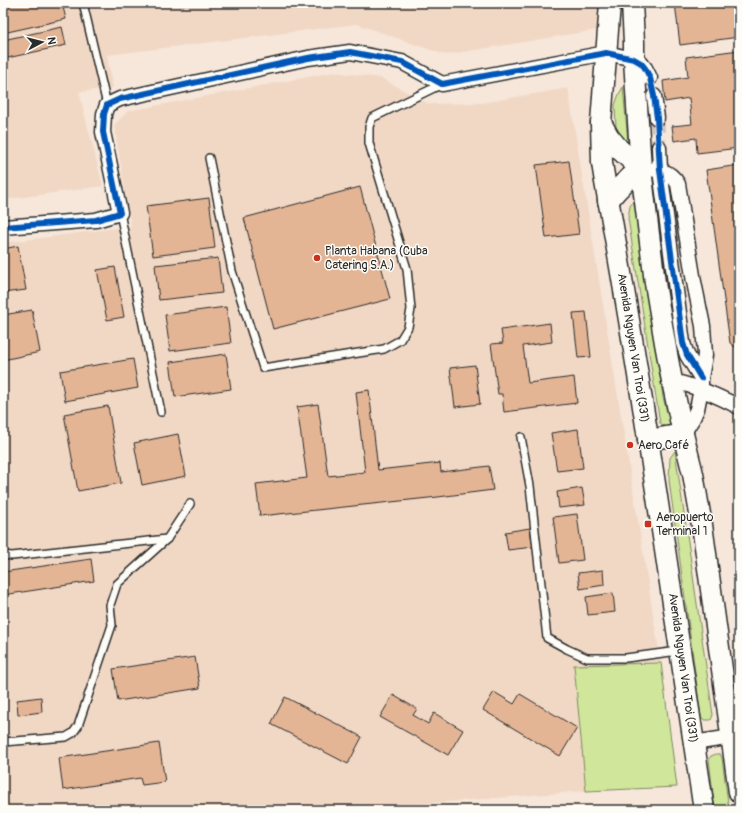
<svg xmlns="http://www.w3.org/2000/svg" width="742" height="813" font-family="Pangolin,sans-serif">
<style>
.built{fill:#f1d8c5}
.green{fill:#d0e69b;stroke:#7e8863}
.building{fill:#e4b595;stroke:#2b2b2b}
.lines{fill:none;stroke-linecap:round;stroke-linejoin:round}
.street-tunnel{stroke:#cdc1b7;stroke-width:14;stroke-dasharray:14 7;stroke-linecap:butt}
.lane-casing{stroke:#2b2b2b;stroke-width:10}
.street-casing{stroke:#2b2b2b;stroke-width:17}
.secondary-casing{stroke:#2b2b2b;stroke-width:23}
.lane{stroke:#fdfcf7;stroke-width:7}
.street{stroke:#fdfcf7;stroke-width:14}
.secondary{stroke:#fdfcf7;stroke-width:20}
.cycleway-casing{stroke:#fdfcf7;stroke-width:8}
.cycleway{stroke:#0057b8;stroke-width:6}
.poi-dot{fill:#c8321e;stroke:#fdfcf7;stroke-width:1.5}
.labels{text-anchor:middle;dominant-baseline:central;stroke-width:3;stroke-linejoin:round;paint-order:stroke}
.poi-label{font-size:12px;fill:#2b2b2b;stroke:#fdfcf7;text-anchor:start}
.street-label{font-size:12px;fill:#2b2b2b;stroke:#fdfcf7}
</style>
<rect width="100%" height="100%" fill="#f6e7da"/>
<filter id="ink" filterUnits="userSpaceOnUse"><feTurbulence type="fractalNoise" baseFrequency=".025" numOctaves="2"/><feDisplacementMap in="SourceGraphic" scale="8" xChannelSelector="R" yChannelSelector="G"/><feConvolveMatrix kernelMatrix="1 2 1 2 8 2 1 2 1" color-interpolation-filters="sRGB"/></filter>
<g filter="url(#ink)">
<g class="built">
<path d="M3,3H600L603,29L445,55L357,24L107,55L113,88L79,92L103,186L3,200Z"/>
<path d="M334,72L381,78L429,104L482,103L568,88L661,663L574,665L586,791L346,810H3V243L131,226L114,125L128,111Z"/>
</g>
<g class="green">
<path d="M623,87L628,142L627,151L620,140L616,130L615,105L619,94Z"/>
<path d="M634,201L663,397L667,412L671,418V424L666,427L660,423L628,218L630,206Z"/>
<path d="M675,451L713,715L711,720H704L701,716L669,480L670,458Z"/>
<path d="M661,663L677,787L586,791L574,665Z"/>
<path d="M716,754H720L722,758L729,810H715L709,759L711,756Z"/>
</g>
<g class="building">
<path d="M3,3H62L66,19L3,33Z"/>
<path d="M675,3H739V37L680,45Z"/>
<path d="M62,27L66,45L3,59V40Z"/>
<path d="M739,50V148L697,153L696,138L674,141L672,126L692,124L689,98L665,102L663,81L688,77L686,57Z"/>
<path d="M569,161L579,234L546,238L536,165Z"/>
<path d="M739,165V350L730,343L706,170Z"/>
<path d="M360,187L390,299L273,329L244,218Z"/>
<path d="M209,198L215,248L153,256L146,206Z"/>
<path d="M18,246L26,290L3,293V249Z"/>
<path d="M218,258L222,293L159,300L155,265Z"/>
<path d="M115,267L124,317L107,320L97,270Z"/>
<path d="M226,307L231,343L170,351L165,315Z"/>
<path d="M32,310L40,352L3,360V315Z"/>
<path d="M586,312L591,357L578,358L573,313Z"/>
<path d="M550,323L552,342L523,346L528,383L574,377L577,403L504,412L502,394H498L491,344L503,343L501,330Z"/>
<path d="M226,354L231,389L175,397L170,362Z"/>
<path d="M133,359L138,388L65,401L60,371Z"/>
<path d="M475,365L480,404L455,407L450,368Z"/>
<path d="M369,390L378,470L440,463L441,472L489,466L493,490L438,497L260,516L256,484L307,478L297,407L318,404L328,476L365,472L356,392Z"/>
<path d="M108,406L121,483L78,491L64,414Z"/>
<path d="M578,429L583,468L557,471L551,433Z"/>
<path d="M178,434L186,476L142,485L134,443Z"/>
<path d="M582,488L585,505L559,508L557,492Z"/>
<path d="M577,514L583,560L559,563L553,517Z"/>
<path d="M530,528L533,547L508,550L505,532Z"/>
<path d="M91,559L94,581L3,595V572Z"/>
<path d="M603,570L604,585L580,589L578,573Z"/>
<path d="M613,593L615,612L588,615L586,597Z"/>
<path d="M195,657L200,688L118,701L113,669Z"/>
<path d="M494,692L514,704L520,694L577,728L560,756L483,710Z"/>
<path d="M393,695L417,709L413,715L428,724L434,713L463,730L448,755L380,717Z"/>
<path d="M41,697L42,712L18,715L17,700Z"/>
<path d="M285,697L362,737L348,764L271,724Z"/>
<path d="M159,743L165,782L142,785L140,778L63,790L59,758Z"/>
</g>
<g class="lines">
<path class="street-tunnel" d="M657,118L659,147"/>
<defs>
<g id="lane">
<path d="M83,3L107,105"/>
<path d="M209,158L232,271L263,368L384,349L400,340L408,327L411,309L407,269L369,143V127L372,118L442,84"/>
<path d="M120,213L161,412"/>
<path d="M521,437L530,486L547,638L567,649L587,658H626L678,651"/>
<path d="M3,555L12,556L167,539"/>
<path d="M3,742L66,737L73,733L78,726L112,625L110,605L117,584L167,539L190,504"/>
</g>
<g id="street">
<path d="M654,96L657,118"/>
<path d="M659,147L660,170L683,343L687,355L701,378"/>
<path d="M641,169C657,169 669,169 678,184L694,282L703,326L705,355L701,378V389L697,409L693,418L683,434"/>
<path d="M3,227L96,220L120,213L103,132L104,114L107,105L120,99L308,58L350,52L402,62L442,84L606,53L634,59L641,63L645,68L650,78"/>
<path d="M672,381C696,386 718,396 739,407"/>
<path d="M693,743L739,736"/>
</g>
<g id="secondary">
<path d="M610,3L601,123L602,163L605,182C643,390 672,600 704,810"/>
<path d="M632,3L634,42V59L641,169L655,283L665,343L672,381L683,434L693,474L702,525L739,792"/>
<path d="M601,123L609,137L619,149L641,169"/>
<path d="M608,201C618,188 628,178 641,169"/>
<path d="M648,440L683,434"/>
</g>
</defs>
<use href="#lane" class="lane-casing"/>
<use href="#street" class="street-casing"/>
<use href="#secondary" class="secondary-casing"/>
<use href="#lane" class="lane"/>
<use href="#street" class="street"/>
<use href="#secondary" class="secondary"/>
<defs>
<path id="cycleway" d="M3,227L96,220L120,213L103,132L104,114L107,105L120,99L308,58L350,52L402,62L442,84L606,53L634,59L641,63L645,68L650,78L654,96L657,118L660,170L683,343L687,355L701,378"/>
</defs>
<use href="#cycleway" class="cycleway-casing"/>
<use href="#cycleway" class="cycleway"/>
</g>
</g>
<g class="poi-dot">
<circle cx="317" cy="258" r="4"/>
<circle cx="630" cy="445" r="4"/>
<rect x="644" y="520" width="8" height="8" rx="2"/>
</g>
<g class="labels">
<g class="poi-label">
<text x="325" y="251">Planta Habana (Cuba<tspan x="325" dy="14">Catering S.A.)</tspan></text>
<text x="638" y="445">Aero Café</text>
<text x="656" y="517">Aeropuerto<tspan x="656" dy="14">Terminal 1</tspan></text>
</g>
<g class="street-label">
<text transform="translate(633 348) rotate(81)">Avenida Nguyen Van Troi (331)</text>
<text transform="translate(683 668) rotate(82)">Avenida Nguyen Van Troi (331)</text>
</g>
</g>
<rect width="742" height="813" fill="none" stroke="#fdfcf7" stroke-width="16"/>
<rect x="8" y="8" width="726" height="797" fill="none" stroke="#2b2b2b" stroke-width="1.5" filter="url(#ink)"/>
<g transform="translate(42 42) rotate(83)" stroke="#fdfcf7" stroke-width="3" paint-order="stroke">
<path d="M0-3L7 15L0 10L-7 15Z" fill="#2b2b2b"/>
<text y="-6" font-size="11" font-weight="bold" text-anchor="middle" fill="#2b2b2b">N</text>
</g>
</svg>
